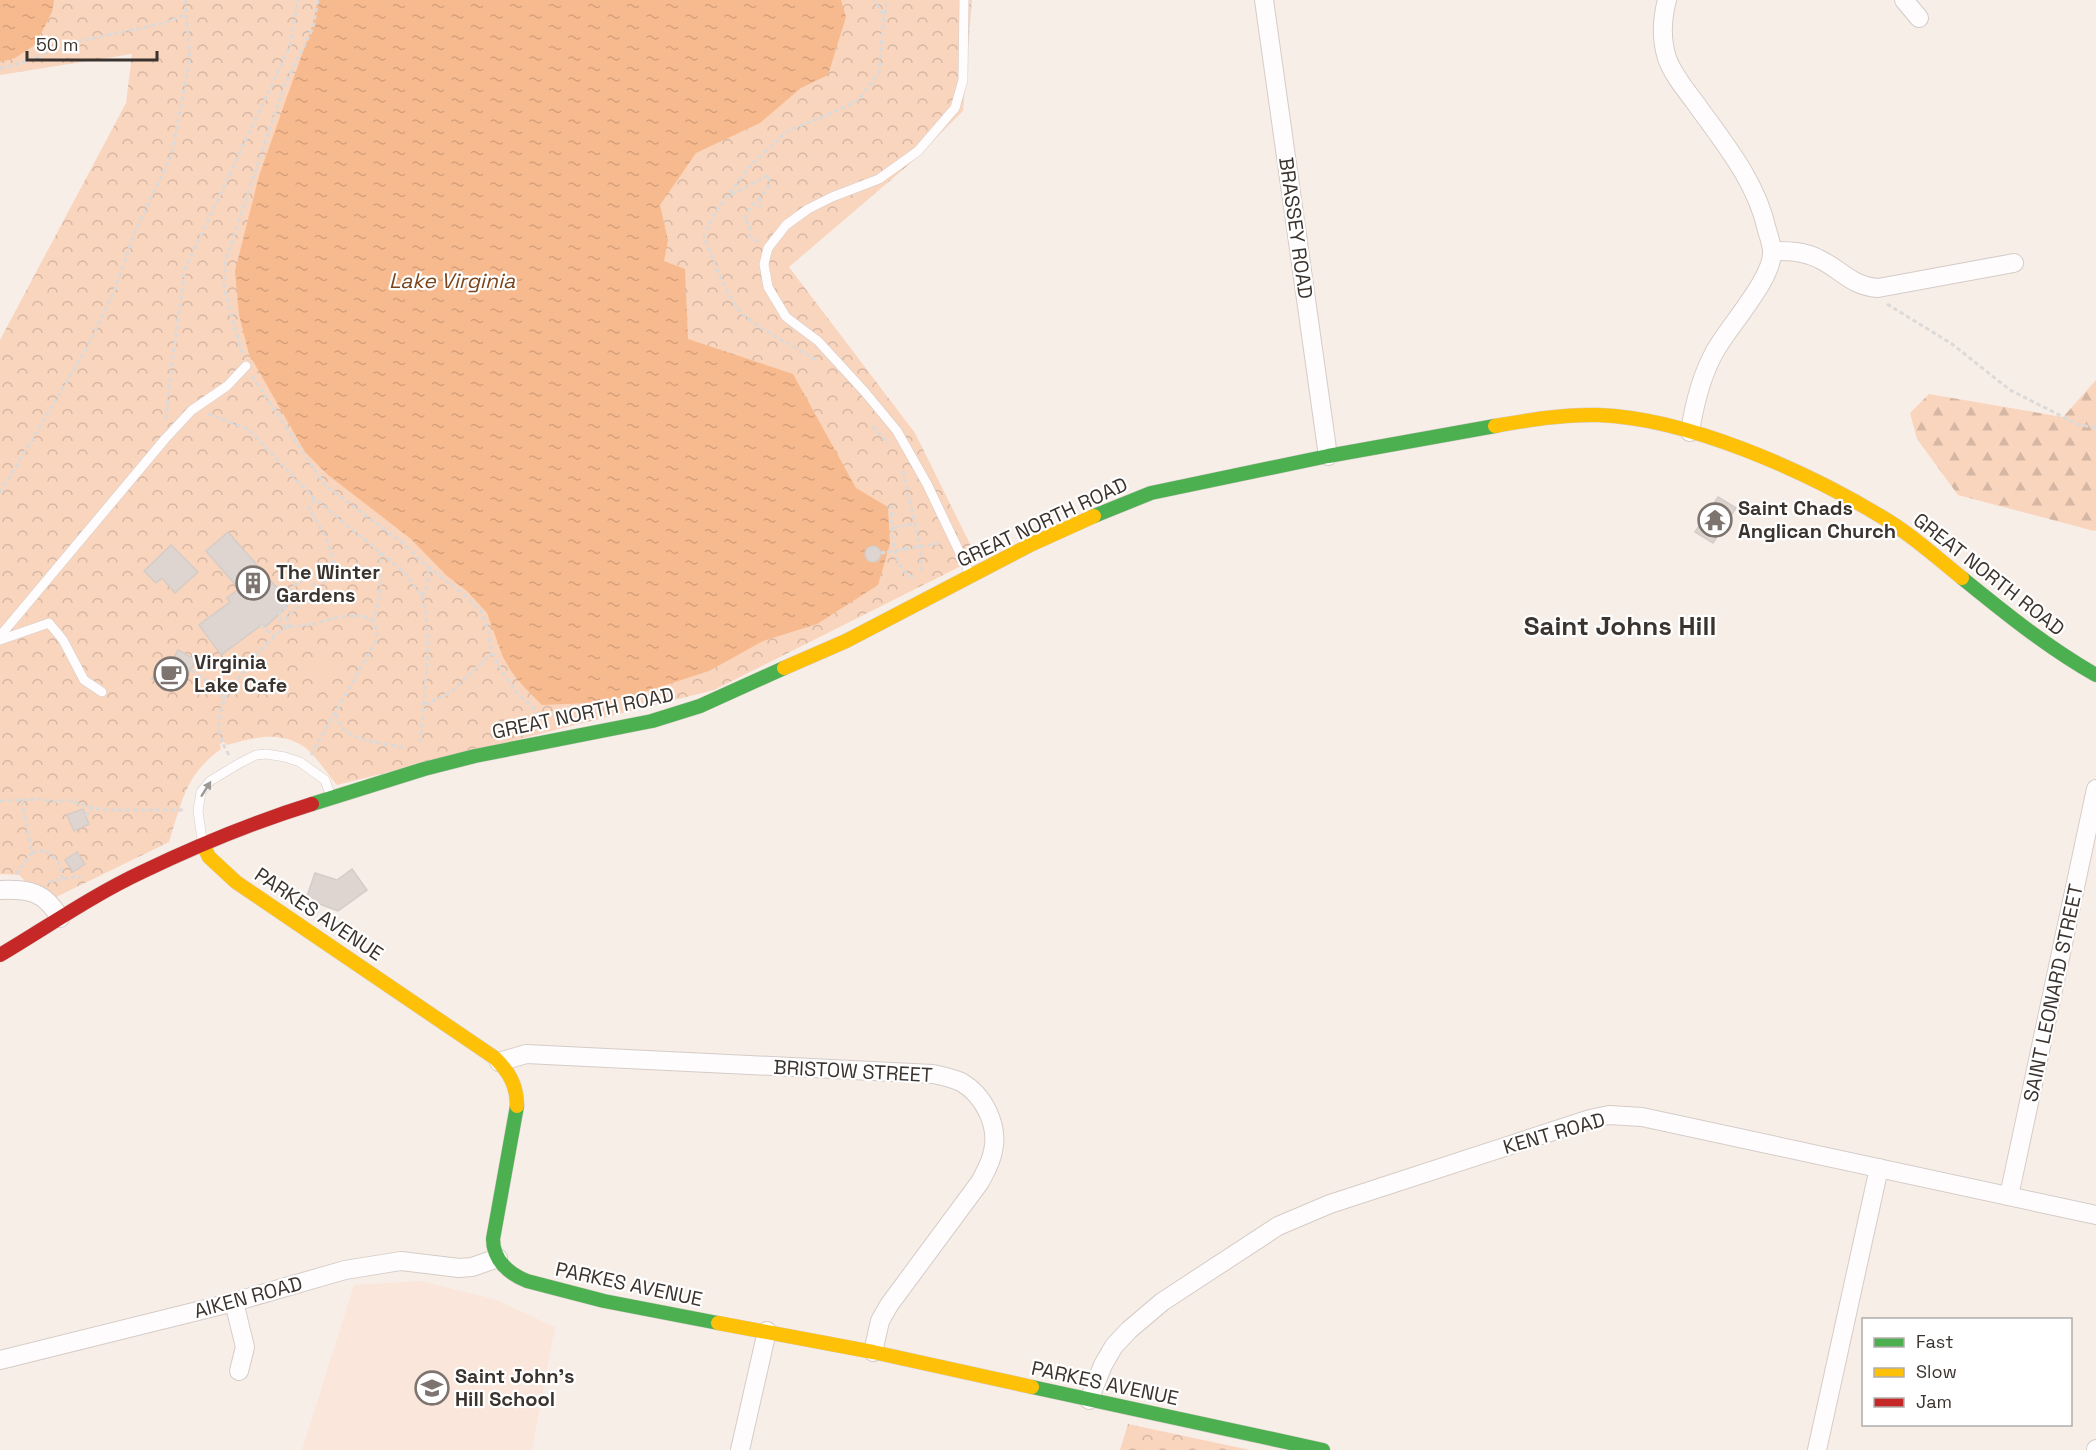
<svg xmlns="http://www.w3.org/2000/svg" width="2096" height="1450" font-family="'Space Grotesk',sans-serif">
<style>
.built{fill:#fae6da}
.forest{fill:url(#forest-firs)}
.park{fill:url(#park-crowns)}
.garden{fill:#f9d5be}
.water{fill:url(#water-ripples)}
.building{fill:#ded5d0;stroke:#d5ccc8;stroke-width:1.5}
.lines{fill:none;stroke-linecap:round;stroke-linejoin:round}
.lane-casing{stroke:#d5ccc8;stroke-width:10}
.street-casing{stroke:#d5ccc8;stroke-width:20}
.fast-casing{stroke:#d5ccc8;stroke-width:15}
.slow-casing{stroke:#d5ccc8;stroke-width:15}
.jam-casing{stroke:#d5ccc8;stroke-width:15}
.path{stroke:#dcdad8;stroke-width:3;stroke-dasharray:4.5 3;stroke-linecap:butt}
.lane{stroke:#fefcfc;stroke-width:9}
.street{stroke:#fefcfc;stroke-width:18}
.fast{stroke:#4caf50;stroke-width:14}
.slow{stroke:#ffc107;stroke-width:14}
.jam{stroke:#c62828;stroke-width:14}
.path-bridge{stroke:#dcdad8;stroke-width:3;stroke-dasharray:4.5 3;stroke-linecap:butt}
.oneway{fill:#9c9895}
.labels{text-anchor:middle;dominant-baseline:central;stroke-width:4.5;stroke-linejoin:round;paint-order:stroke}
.street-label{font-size:20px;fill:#3b332e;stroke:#fff}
.poi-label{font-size:20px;font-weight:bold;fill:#3b332e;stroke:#fff;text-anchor:start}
.water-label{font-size:21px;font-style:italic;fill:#7c451b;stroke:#fff}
.district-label{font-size:26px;font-weight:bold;fill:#3b332e;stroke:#fff}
</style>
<defs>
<pattern id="forest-firs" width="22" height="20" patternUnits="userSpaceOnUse" patternTransform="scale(1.5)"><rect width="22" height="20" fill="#f9d5be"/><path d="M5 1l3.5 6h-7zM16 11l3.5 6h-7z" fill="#d6b7a4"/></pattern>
<pattern id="park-crowns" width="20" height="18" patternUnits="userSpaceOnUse" patternTransform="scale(1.5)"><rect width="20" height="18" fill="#f9d5be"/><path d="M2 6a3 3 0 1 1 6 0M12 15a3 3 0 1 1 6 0" fill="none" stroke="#d6b7a4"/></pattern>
<pattern id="water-ripples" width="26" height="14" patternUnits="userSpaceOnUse" patternTransform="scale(1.5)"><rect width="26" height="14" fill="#f7ba8e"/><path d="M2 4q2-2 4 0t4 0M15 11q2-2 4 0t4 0" fill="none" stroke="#d5a07b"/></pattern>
</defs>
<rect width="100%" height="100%" fill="#f8eee8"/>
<path class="built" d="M421,1281L494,1299L555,1327L532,1450H302L354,1285Z"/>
<path class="forest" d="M2096,380V530L2094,531L1958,495L1917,439L1910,413L1929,394L2063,417Z"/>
<g class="park">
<path d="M0,0H972L963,111L913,161L789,267L915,433L977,558L714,690L337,785C328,775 314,753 303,746C277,730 253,738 227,745L224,742L220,744L221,749C185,775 182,802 169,842L46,902L19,875L0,874V340L126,103L132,54L0,75Z"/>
<path d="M1128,1424L1250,1450H1120Z"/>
</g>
<circle class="garden" cx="317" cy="669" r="11"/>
<g class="water">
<path d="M0,0H54L52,12L35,45L15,58L0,62Z"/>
<path d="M318,0H841L846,17L828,75L801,88L760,123L696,153L660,205L668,240L664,261L685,269L688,339L793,374L856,488L888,507L890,544L878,585L817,624L763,641L709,671L635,695L592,703L542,705L524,687L511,671L503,657L487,613L467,591L446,575L411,539L328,475L305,452L249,354L239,315L235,271L259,176L312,26Z"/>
</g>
<g class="building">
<path d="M1718,497L1736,508L1713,543L1695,532Z"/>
<path d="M228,532L286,598L287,607L265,627L263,624L221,655L199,625L230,602L227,598L239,589L206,551Z"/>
<path d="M171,545L198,572L175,593L162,578L156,583L144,571Z"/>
<circle cx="873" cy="554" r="8"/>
<path d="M178,650L196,660L182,686L174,687L173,691L152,679L160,664L168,668Z"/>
<path d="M83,809L89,824L74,831L67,815Z"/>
<path d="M77,852L85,864L73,872L65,860Z"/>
<path d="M352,869L367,890L338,911L306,899L315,873L337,880Z"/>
</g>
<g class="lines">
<defs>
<g id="lane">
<path d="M964,0L963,80L955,108L918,151L879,179L832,197L808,209L786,225L768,248L764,264L768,287L786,317L818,341L864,391L897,431L927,484L969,572"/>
<path d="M0,636L165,439L192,410L227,386L246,366"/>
<path d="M0,640L49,623L63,640L84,680L102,692"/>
<path d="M202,839L198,811L201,792L210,781L240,763L256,755L266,754L285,757L300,762L325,780L330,794"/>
</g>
<g id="street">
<path d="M1264,0L1328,456"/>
<path d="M1667,0C1662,19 1661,39 1667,58C1672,73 1684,88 1694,101C1723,142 1756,180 1767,230C1769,237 1772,245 1772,252C1773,279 1727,328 1714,353C1701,377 1694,406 1690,432"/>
<path d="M1904,0L1919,18"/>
<path d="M1772,251C1789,251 1804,251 1819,259C1842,270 1851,286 1878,288L2014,263"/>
<path d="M0,890C29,889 44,891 60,918"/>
<path d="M499,1062L526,1054L933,1074C943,1076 952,1078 961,1082C984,1095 999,1126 993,1151C991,1163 985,1172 980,1182L889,1305L880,1321L873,1352"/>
<path d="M2009,1196L2096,789"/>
<path d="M234,1302L245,1347L239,1371"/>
<path d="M0,1360L234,1302L345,1270L401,1261L459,1268L472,1267L498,1258"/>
<path d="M1089,1400L1103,1365L1114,1346L1129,1330L1162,1302L1278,1226L1330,1204L1590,1119L1609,1115L1642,1117L2096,1215"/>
<path d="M740,1450L767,1331"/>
<path d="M1817,1450L1879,1168"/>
<path d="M2096,1450V1449"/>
</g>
<g id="fast">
<path d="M1094,516L1151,493L1328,456L1495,426"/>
<path d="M1962,578C2005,613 2047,647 2096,675"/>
<path d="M312,804L424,769L475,756L652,721L700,706L784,668"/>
<path d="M517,1106L493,1239C493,1260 509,1274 527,1281L604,1301L718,1323"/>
<path d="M1032,1387L1323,1450"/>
</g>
<g id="slow">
<path d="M1495,426C1529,420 1563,414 1598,415C1688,418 1806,471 1882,517C1911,534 1936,557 1962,578"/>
<path d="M784,668L846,641L1030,545L1094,516"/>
<path d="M203,845L209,857L236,882L495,1058C509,1072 517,1085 517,1106"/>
<path d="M718,1323L873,1352L1032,1387"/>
</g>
<path id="jam" d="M0,955C47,927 93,895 142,872C196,846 254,822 312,804"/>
</defs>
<use href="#lane" class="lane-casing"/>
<use href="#street" class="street-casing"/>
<use href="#fast" class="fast-casing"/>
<use href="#slow" class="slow-casing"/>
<use href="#jam" class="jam-casing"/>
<g class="path">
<path d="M885,14L887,0"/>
<path d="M0,68C21,64 39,58 56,46L156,25L186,15"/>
<path d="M731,195L769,175L768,187L760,198V207"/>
<path d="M758,242L750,235V225L744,220L751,206L760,198"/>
<path d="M1887,304L1952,344L2010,390L2077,424L2096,428"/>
<path d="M242,353L224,289L225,262L284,86L313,28L318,0"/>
<path d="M816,360C793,345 765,333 744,315C728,302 711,255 704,235L713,216L750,166L789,130L825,116L859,100L879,72L884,16L874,0"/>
<path d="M252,376L325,485L403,543L428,567L467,597L482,613L488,631L492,653L503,673L516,692L536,710L540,719"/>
<path d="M208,414L248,429L314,498L404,572L422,596L426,611L428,655L420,745"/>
<path d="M166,419L170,378L185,269L290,46L298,0"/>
<path d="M873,426L888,444"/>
<path d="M903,471L920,546L922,573"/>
<path d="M0,493L87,348L115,289L135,232L172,153L190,58L185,0"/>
<path d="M891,505C893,527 889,567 913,577"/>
<path d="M893,528L915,523"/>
<path d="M905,549L940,543"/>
<path d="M881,553L887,552"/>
<path d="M422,596L428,585V567"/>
<path d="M372,622C382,602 381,575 380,553"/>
<path d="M261,625L274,637"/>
<path d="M285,628L278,615L295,600C294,597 292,595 292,592C291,583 303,580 309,579L317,588"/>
<path d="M289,628L287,617C297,607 329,580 333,569C337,555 317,520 309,509L314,498"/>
<path d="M191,670L215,687L224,701"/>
<path d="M425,705L451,692L492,653"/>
<path d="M336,714C337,718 339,723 342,727C352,741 388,744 405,748"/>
<path d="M229,755C215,732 216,716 228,692C240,677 269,636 284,629C291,625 304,626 312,624C333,619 383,601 376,641L311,755"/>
<path d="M0,801L39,799L55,802L67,800L102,810H184"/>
<path d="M86,816L93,807"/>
<path d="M32,853L44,850L58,860L63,879"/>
<path d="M16,874L32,853L22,801"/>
<path d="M49,882L77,876L81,878"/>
</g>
<use href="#lane" class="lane"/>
<use href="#street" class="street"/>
<use href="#fast" class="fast"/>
<use href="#slow" class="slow"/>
<use href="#jam" class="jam"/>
<path class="path-bridge" d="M887,552L905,549"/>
</g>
<defs><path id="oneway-solid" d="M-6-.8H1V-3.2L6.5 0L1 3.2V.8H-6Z" transform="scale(1.5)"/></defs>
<use class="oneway" href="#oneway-solid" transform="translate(206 789) rotate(-57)"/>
<defs>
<symbol id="temple-ring" viewBox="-11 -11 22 22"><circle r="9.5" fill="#fff" stroke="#7d746f" stroke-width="1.5"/><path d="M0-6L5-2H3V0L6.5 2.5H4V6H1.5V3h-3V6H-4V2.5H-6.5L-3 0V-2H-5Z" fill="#7d746f"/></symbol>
<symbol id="building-ring" viewBox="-11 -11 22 22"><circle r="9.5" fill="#fff" stroke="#7d746f" stroke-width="1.5"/><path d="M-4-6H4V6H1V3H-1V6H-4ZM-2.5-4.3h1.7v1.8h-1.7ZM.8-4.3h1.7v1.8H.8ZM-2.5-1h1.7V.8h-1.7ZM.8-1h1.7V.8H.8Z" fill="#7d746f"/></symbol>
<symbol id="cafe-ring" viewBox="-11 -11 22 22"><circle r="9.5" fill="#fff" stroke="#7d746f" stroke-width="1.5"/><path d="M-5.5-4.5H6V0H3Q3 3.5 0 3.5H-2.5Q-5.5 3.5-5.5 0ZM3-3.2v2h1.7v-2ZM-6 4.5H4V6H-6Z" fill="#7d746f"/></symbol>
<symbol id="school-ring" viewBox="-11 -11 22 22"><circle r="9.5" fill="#fff" stroke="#7d746f" stroke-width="1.5"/><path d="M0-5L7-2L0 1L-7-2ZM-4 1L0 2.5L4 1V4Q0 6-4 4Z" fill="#7d746f"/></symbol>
</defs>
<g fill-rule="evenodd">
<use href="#temple-ring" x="1696" y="501" width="38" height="38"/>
<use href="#building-ring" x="234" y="564" width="38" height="38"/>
<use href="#cafe-ring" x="152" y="655" width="38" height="38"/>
<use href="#school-ring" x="413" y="1369" width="38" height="38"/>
</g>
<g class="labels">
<g class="street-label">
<text transform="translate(1296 228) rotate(82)">BRASSEY ROAD</text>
<text transform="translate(1042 522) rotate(-25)">GREAT NORTH ROAD</text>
<text transform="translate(1989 574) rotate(38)">GREAT NORTH ROAD</text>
<text transform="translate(583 713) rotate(-12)">GREAT NORTH ROAD</text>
<text transform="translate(319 914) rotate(34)">PARKES AVENUE</text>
<text transform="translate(2053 993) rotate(-78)">SAINT LEONARD STREET</text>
<text transform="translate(853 1071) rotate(3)">BRISTOW STREET</text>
<text transform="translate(1554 1133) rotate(-16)">KENT ROAD</text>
<text transform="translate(629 1284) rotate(12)">PARKES AVENUE</text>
<text transform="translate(248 1297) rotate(-15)">AIKEN ROAD</text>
<text transform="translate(1105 1383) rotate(12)">PARKES AVENUE</text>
</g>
<g class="poi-label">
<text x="1738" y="508">Saint Chads<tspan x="1738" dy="23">Anglican Church</tspan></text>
<text x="276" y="572">The Winter<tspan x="276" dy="23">Gardens</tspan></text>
<text x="194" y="662">Virginia<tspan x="194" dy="23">Lake Cafe</tspan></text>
<text x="455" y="1376">Saint John's<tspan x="455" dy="23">Hill School</tspan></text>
</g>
<g class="water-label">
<text x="452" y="280">Lake Virginia</text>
</g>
<g class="district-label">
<text x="1620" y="626">Saint Johns Hill</text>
</g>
</g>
<rect x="1862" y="1318" width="210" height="108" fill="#ffffff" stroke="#b1adab" stroke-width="1.5"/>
<rect x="1874" y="1338" width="30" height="9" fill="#4caf50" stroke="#b1adab" stroke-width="1.5"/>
<text x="1916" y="1348" font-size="18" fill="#3b332e">Fast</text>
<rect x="1874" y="1368" width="30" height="9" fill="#ffc107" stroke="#b1adab" stroke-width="1.5"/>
<text x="1916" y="1378" font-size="18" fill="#3b332e">Slow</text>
<rect x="1874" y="1398" width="30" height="9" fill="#c62828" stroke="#b1adab" stroke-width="1.5"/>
<text x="1916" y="1408" font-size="18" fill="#3b332e">Jam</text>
<path d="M27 51v9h130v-9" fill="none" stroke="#3b332e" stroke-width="3"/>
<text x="36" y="51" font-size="18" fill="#3b332e" stroke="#ffffff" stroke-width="4.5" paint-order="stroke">50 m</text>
</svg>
